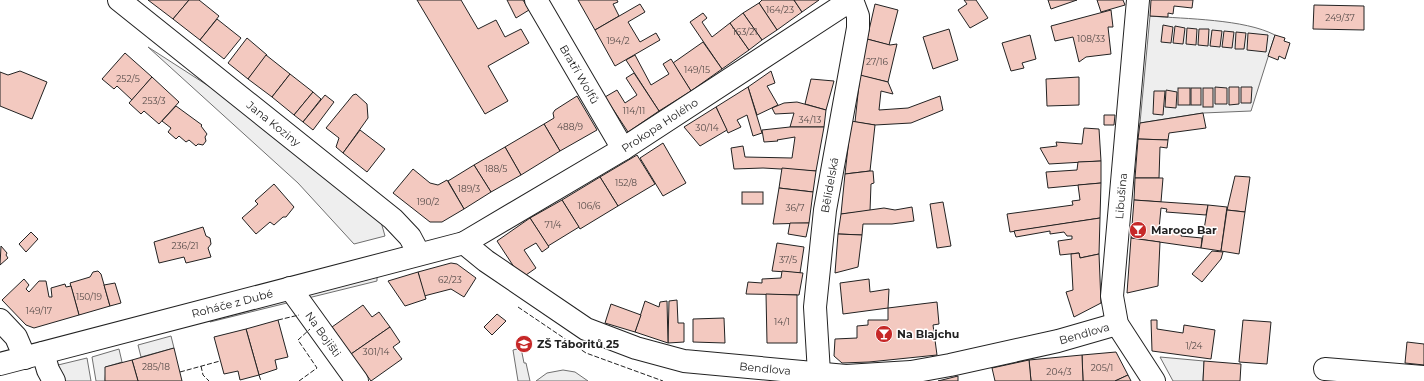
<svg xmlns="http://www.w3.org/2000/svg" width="1424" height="381" font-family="Montserrat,sans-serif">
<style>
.green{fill:#eee;stroke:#6f6f6f}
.building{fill:#f3c9c0;stroke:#222}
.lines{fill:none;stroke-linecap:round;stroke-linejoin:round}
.minor-casing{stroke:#222;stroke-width:24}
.minor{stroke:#fff;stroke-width:22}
.fence{stroke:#222;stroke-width:1;stroke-dasharray:5 2;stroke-linecap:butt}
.labels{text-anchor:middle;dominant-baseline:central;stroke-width:3;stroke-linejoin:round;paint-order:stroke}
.number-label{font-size:9px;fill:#564c4a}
.street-label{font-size:11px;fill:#222;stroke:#fff}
.poi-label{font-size:11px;font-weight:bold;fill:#222;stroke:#fff;text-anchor:start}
</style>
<rect width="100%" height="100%" fill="#fff"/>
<g class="green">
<path d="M1150,16C1186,19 1244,19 1275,35L1251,111L1203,113L1140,123Z"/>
<path d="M148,47L221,94L381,222L385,236L354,244L298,183Z"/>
<path d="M377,277V281L308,298L310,294Z"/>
<path d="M283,301L291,302L210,322L209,317Z"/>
<path d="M171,336L174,348L141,357L138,345Z"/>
<path d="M521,348L524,363H526L530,381H518L513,350Z"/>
<path d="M119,349L122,362L106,367L105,381H96L92,357Z"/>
<path d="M1160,357L1204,361L1203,381H1173Z"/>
<path d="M87,358L91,381H64L58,365Z"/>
<path d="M563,370L575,372L588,381H536L547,373Z"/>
</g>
<g class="building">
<path d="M148,0H189L173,19Z"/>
<path d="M189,0H199L219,16L200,40L173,19Z"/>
<path d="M417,0H461L478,29L496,20L505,37L521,29L529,43L488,66L508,101L485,114Z"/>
<path d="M507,0H523L529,10L516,18Z"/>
<path d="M578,0H617L618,2L613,4L619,16L595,30Z"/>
<path d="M762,0H794L802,12L777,30L759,3Z"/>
<path d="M794,0H819L802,12Z"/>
<path d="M964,0H976L988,18L970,28L958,10L967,4Z"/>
<path d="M1048,0H1077L1051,9Z"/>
<path d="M1097,0H1123L1125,5L1101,12Z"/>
<path d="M1151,0H1193L1192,8L1174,6L1173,14L1168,13V17L1150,16Z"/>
<path d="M759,3L777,30L762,40L743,13Z"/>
<path d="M640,4L645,12L628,22L640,42L656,33L660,40L615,66L595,30Z"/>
<path d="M875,4L898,10L889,45L867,39Z"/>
<path d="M1314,5L1364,6V30L1313,29Z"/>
<path d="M1111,10L1113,27H1108L1111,54L1086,57L1079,62L1073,37L1055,41L1051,26Z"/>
<path d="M703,13L707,18L702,22L712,37L730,23L749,50L722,69L690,22Z"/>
<path d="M743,13L762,40L749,50L730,23Z"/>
<path d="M217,19L241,38L224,59L200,40Z"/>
<path d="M1163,25L1173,27L1171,43L1161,42Z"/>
<path d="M1175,26L1185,28L1183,44L1173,43Z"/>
<path d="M1187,28L1197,29L1196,45L1186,44Z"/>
<path d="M949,29L958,60L933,69L923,37Z"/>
<path d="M1199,29H1209L1208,46L1198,45Z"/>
<path d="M1212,30L1222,31L1220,47L1210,46Z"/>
<path d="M1224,31L1234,32L1232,48L1222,47Z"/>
<path d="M1236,32L1246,33L1244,49H1235Z"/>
<path d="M1248,33L1268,35L1266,52L1247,50Z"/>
<path d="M1030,35L1036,59L1022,63L1024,68L1011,71L1002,43Z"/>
<path d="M1275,35L1285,38L1284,41L1290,43L1285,59L1279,56L1278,60L1268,56Z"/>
<path d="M247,38L267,55L248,79L228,63Z"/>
<path d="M867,39L890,45L897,44L888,82L858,75Z"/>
<path d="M703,42L722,69L691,91L673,63Z"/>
<path d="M125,53L152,77L132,100L117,86L114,89L102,79Z"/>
<path d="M266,55L290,74L272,97L248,79Z"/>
<path d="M635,55L651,85L669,74L663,64L671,59L691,91L659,111L626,60Z"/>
<path d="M20,71L47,82L32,119L0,106V72L8,75Z"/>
<path d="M771,71L775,83L767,86L778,105L757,115L748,87Z"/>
<path d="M634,73L659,111L628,132L605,97L617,90L625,103L637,95L626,78Z"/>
<path d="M290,74L313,92L294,115L272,97Z"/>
<path d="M860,75L888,82L893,94L881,91L879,110L908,108L940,96L943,110L911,123L875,125L855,122Z"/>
<path d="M152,77L179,102L159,124L144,111L141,114L129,103Z"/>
<path d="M1079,77V105L1047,106L1046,79Z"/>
<path d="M811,79L834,81L826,110L805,104Z"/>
<path d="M748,87L762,133L753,136L747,115L737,120L741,127L728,133L716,107Z"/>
<path d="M1215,87L1227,88V104H1215Z"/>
<path d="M1229,87H1239V104L1229,105Z"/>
<path d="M1241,87H1252L1251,103H1241Z"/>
<rect x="1178" y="88" width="12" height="17"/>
<rect x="1191" y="88" width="10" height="17"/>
<rect x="1203" y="88" width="10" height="19"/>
<path d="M1166,90L1177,92L1176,108L1165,107Z"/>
<path d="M1154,91H1165L1163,115L1153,114Z"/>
<path d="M313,92L321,99L303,122L294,115Z"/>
<path d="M356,94L367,104L368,118L343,153L336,147L339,138L326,128L353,95Z"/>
<path d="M325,95L334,102L313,130L303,122Z"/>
<path d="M577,96L597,130L560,151L544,124L554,118L553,113L555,110Z"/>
<path d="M797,102L826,110L824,127H790L794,113L775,114L772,108L784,103Z"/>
<path d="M176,106L202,125L201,126L207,134L205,137L206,141L203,145L198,144L196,146L189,140L186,142L179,136L176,139L168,132L171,128L162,121Z"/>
<path d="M716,107L727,130L700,146L684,127Z"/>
<path d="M1203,113L1206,128L1169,133L1168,140L1138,139L1140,123Z"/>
<path d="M1104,115H1115L1114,125H1104Z"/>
<path d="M851,121L875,125L870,171L845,174Z"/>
<path d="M544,124L560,151L521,175L505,147Z"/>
<path d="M790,127H824L816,171L763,168L734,169L731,148L743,146L745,157L792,158L795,137L777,140L778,141L764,142L762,130Z"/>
<path d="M1084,128L1099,129L1101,161L1049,164L1040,148L1057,146L1056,142L1082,144Z"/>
<path d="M360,130L385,149L367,172L343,153Z"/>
<path d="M1138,139L1168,140L1167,148L1160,147L1159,178H1135Z"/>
<path d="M663,143L686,183L663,196L640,158Z"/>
<path d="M505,147L521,175L491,192L474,165Z"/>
<path d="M637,155L655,184L618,206L600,177Z"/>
<path d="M1101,161V183L1048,188L1046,172L1077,170L1078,162Z"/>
<path d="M474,165L491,192L464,209L448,181Z"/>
<path d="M782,168L816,171L813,192L779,188Z"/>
<path d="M413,169L430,183L438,185L447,180L464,209L442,222H430L393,193Z"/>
<path d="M870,171H873L874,183L871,184L870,211L841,214L845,174Z"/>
<path d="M1235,176L1250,177L1245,212L1227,210Z"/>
<path d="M600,177L618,206L580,229L562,200Z"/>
<path d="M1135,178H1163L1161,202L1134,200Z"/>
<path d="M1101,183L1100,218L1010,232L1007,214L1073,205L1072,201L1080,200L1078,185Z"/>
<path d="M274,184L294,207L286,217H283L274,225L270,222L256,234L242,218L258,204L255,201Z"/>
<path d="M779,188L813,192L809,223L773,224Z"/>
<rect x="742" y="192" width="21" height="12"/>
<path d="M562,200L579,227L548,246L530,218Z"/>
<path d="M1134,200L1208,205L1206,215L1166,212L1167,209L1161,208L1159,229L1182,232L1181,236L1202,238L1201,248L1131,238Z"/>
<path d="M943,202L951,246L937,248L930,204Z"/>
<path d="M1208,205L1227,207L1221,251L1201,248Z"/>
<path d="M912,207L914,221L892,224H863L862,235L838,234L841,214L884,208L895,210Z"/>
<path d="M1227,210L1245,212L1239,254L1221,251Z"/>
<path d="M530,218L549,247L542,252L536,243L524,250L536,268L526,275L516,270L497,241Z"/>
<path d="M1100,218L1099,254L1080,258L1079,253L1060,255L1058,241L1072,239V236H1067L1064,232L1050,234V231L1016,237L1014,231Z"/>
<path d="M790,223H809L806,237L788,234Z"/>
<path d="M203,227L206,236L210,238L211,244L208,248L211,257L186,263L184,257L159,263L154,242Z"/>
<path d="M31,232L38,239L26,252L19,244Z"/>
<path d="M838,234L862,235L858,267L835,273Z"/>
<path d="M1131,238L1160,242L1158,286L1127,293Z"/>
<path d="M777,243L804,247L800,273L772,271Z"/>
<path d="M1,246L7,253L6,255L8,258L0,265Z"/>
<path d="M1212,251L1223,252L1221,259L1202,282L1192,274Z"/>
<path d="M1079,253L1080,258L1099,254L1101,303L1074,317L1066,292L1073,290L1071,254Z"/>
<path d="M451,263L457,264L476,278L464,297L451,289L424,296L418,272Z"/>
<path d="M782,271L803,273L799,295L746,294L748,282L762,283V279L781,278Z"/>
<path d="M93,272L98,271L101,274L110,306L79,315L70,283L90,277Z"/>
<path d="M418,272L426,299L405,306L388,281Z"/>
<path d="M24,279L29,285L26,289L29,292L39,281H46L49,297H52L51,288L65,284L66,287L71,286L79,315L34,328L26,325L2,300Z"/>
<path d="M869,279L870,292L889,289L888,308L843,314L840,283Z"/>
<path d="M115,283L121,303L110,306L104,285Z"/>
<path d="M766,294L797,295V343H767Z"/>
<path d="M677,300L678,323H684V342L668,343L669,301Z"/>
<path d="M645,301L659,307L660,302L667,301L668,343L635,332Z"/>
<path d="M937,302L939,324L933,325L937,355L869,362L842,363L834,356L835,339L857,338V326L868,325V320H888V308Z"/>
<path d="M611,304L641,315L635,332L605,323Z"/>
<path d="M363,305L372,317L379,312L390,327L351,354L332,327Z"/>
<path d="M497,314L506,321L492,335L484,327Z"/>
<path d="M724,318L725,343L693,342V319Z"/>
<path d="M278,320L288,357L275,360L277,369L259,375L246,329Z"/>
<path d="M1151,320H1157V329L1183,333L1184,325L1215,330L1211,359L1152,351Z"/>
<path d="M1243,320L1271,322L1267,364L1239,362Z"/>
<path d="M390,327L400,342L393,347L402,359L371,381L351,354Z"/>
<path d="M246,329L259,375L240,380L238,371L224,374L214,337Z"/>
<path d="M1407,342L1424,344V365L1405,363Z"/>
<path d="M174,348L182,381H138L132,360Z"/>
<path d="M1116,352L1128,375L1115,381H1083L1082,355Z"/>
<path d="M1082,355L1083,381H1031L1029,360Z"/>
<path d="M132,360L138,381H105V367Z"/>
<path d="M1029,360L1031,381H995L992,368Z"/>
<path d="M1204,361L1241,364L1240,381H1203Z"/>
<path d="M1128,375L1131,381H1115Z"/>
<path d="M958,376V381H938Z"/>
</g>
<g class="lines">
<defs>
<g id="minor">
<path id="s1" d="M119,0L393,219L410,237L419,254"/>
<path id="s2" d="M536,0L623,149"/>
<path d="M1138,0L1112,296L1117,324L1154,381"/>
<path id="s3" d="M464,243L486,261L586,329L636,348L684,361L846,376L911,372L950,365L1058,341L1117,324"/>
<path id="s4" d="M290,288L357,381"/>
<path d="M0,320L16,337L25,358"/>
<path d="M43,353L48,370L54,381"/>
<path id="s5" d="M0,364L464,243L623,149L851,0"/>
<path d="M1325,369L1424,377"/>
<path id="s6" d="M819,373L815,307L825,210L858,28V16L852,0"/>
</g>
</defs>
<use href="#minor" class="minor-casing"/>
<use href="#minor" class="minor"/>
<g class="fence">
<path d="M518,307L586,353L663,381"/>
<path d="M278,320L299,315"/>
<path d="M201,366L203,375L209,381"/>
<path d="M180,372L220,361"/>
<path d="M259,375L261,381"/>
<path d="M299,381L317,368L298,340L310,329"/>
</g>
</g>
<defs>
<symbol id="bar-disc" viewBox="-11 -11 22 22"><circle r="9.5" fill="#c62828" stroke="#fff"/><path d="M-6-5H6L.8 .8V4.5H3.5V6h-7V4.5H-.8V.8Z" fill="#fff"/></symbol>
<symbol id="school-disc" viewBox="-11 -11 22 22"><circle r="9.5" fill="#c62828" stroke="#fff"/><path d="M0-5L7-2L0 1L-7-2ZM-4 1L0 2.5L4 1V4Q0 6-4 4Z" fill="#fff"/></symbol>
</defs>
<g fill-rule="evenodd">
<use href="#bar-disc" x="1128" y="220" width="20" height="20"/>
<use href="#bar-disc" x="874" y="324" width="20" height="20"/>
<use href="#school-disc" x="514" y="334" width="20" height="20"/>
</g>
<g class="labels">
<g class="number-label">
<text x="780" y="9">164/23</text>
<text x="1340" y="17">249/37</text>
<text x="745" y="31">163/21</text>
<text x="1091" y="38">108/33</text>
<text x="618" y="40">194/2</text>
<text x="877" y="61">27/16</text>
<text x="697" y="69">149/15</text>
<text x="128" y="78">252/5</text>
<text x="154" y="100">253/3</text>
<text x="634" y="110">114/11</text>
<text x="810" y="119">34/13</text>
<text x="570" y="126">488/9</text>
<text x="707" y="127">30/14</text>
<text x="496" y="168">188/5</text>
<text x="626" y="182">152/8</text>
<text x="469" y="188">189/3</text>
<text x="428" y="201">190/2</text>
<text x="589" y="205">106/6</text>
<text x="795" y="207">36/7</text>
<text x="553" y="224">71/4</text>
<text x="185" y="245">236/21</text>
<text x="788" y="259">37/5</text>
<text x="450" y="279">62/23</text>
<text x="89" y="296">150/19</text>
<text x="39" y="310">149/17</text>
<text x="782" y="321">14/1</text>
<text x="1194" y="345">1/24</text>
<text x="376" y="351">301/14</text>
<text x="156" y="366">285/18</text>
<text x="1102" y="367">205/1</text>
<text x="1059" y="371">204/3</text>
</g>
<g class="street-label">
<text stroke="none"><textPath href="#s2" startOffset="86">Bratří Wolfů</textPath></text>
<text stroke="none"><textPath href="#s1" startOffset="198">Jana Koziny</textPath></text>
<text stroke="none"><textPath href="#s5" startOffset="708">Prokopa Holého</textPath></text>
<text stroke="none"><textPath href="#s6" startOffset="189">Bělidelská</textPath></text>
<text transform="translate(1121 196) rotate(-85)">Libušina</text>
<text stroke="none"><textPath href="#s5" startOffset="240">Roháče z Dubé</textPath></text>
<text stroke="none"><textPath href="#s3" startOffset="658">Bendlova</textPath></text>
<text stroke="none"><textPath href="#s4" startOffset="57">Na Bojišti</textPath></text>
<text stroke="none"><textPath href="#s3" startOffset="334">Bendlova</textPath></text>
</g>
<g class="poi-label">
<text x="1151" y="230">Maroco Bar</text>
<text x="897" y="334">Na Blajchu</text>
<text x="537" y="344">ZŠ Táboritů 25</text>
</g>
</g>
</svg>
